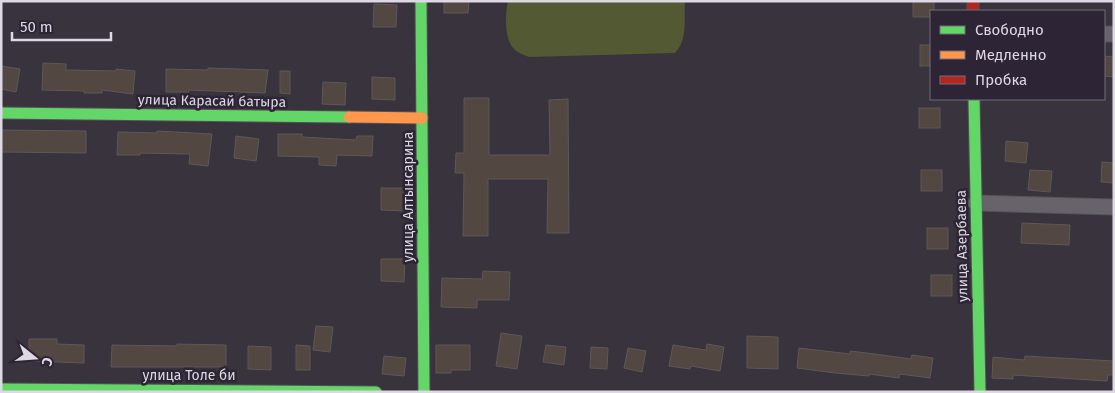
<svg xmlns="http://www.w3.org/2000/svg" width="1115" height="393" font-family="'Fira Sans',sans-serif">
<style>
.park{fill:#535933}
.building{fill:#524741;stroke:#5e5859}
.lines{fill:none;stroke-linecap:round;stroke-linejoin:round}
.street-casing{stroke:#555159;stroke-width:17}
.fast-casing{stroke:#555159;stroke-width:13}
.slow-casing{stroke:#555159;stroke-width:13}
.jam-casing{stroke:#555159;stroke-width:13}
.street{stroke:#66636a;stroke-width:15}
.fast{stroke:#63d668;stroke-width:11}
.slow{stroke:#ff974d;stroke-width:11}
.jam{stroke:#b3261e;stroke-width:11}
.labels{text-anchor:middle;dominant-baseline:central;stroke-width:5;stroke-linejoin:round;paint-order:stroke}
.street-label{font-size:14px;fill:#ddd8e3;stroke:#2d2535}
</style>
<rect width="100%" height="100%" fill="#38333c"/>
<path class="park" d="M508,1H685C684,18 688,40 675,53L529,57C524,55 518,53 514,49C504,39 505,14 508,1Z"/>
<g class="building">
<path d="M444,1H469L468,13H444Z"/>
<path d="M913,1H934V11H931V17H913Z"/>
<path d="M374,4L397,5L396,27H373Z"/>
<rect x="920" y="45" width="11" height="21"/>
<path d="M1104,56L1114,57V77L1104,76Z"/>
<path d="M43,63L66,64V70L116,71V69L135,71L133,94L102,90V93H84V91L42,90Z"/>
<path d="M1,66L20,69L16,92L1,89Z"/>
<path d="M208,68L268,70L265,93L189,90V92H166V69L208,70Z"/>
<path d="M280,71H290V94L280,93Z"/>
<path d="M372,77L395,78V100L372,99Z"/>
<path d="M323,82L346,83L345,105L322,104Z"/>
<path d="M464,98H489V155H550L549,100L568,99L569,233H547L548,179H488V236H463L464,173H455L456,153H464Z"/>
<rect x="919" y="108" width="21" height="20"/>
<path d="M1,130L86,131V153L1,152Z"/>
<path d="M157,131L212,134L208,166L189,164L190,154L140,153V155H117L118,132L157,133Z"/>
<path d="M278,134H302V137L356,140L357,136H373L372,156L337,155L336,166L319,165V157L278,156Z"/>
<path d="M236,136L259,139L256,161L234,158Z"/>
<path d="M1006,141L1028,143L1026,163L1005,161Z"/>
<path d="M1102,162L1114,163V183L1101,182Z"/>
<rect x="921" y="170" width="21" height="21"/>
<path d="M1030,170L1052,171L1050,192L1028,190Z"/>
<path d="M381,188H404V211L381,210Z"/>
<path d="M1022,223L1070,225L1069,245L1021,243Z"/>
<rect x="927" y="228" width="21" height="21"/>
<path d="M381,259H405L404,282L381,281Z"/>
<path d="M483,271L510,272L509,300H477V308L441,307L442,278L482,279Z"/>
<rect x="931" y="275" width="21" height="21"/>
<path d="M316,326L333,327L330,352L313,350Z"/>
<path d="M501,333L522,336L517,369L496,366Z"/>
<path d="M747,336L778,337V369L747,368Z"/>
<path d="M29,339H57V344L84,345V363L29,361Z"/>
<path d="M177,344L226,345V367H111L112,345L177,346Z"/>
<path d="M707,344L724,347L720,371L691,366L690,369L669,366L673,345L706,350Z"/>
<path d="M296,345L310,346V370H296Z"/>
<path d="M436,345H470V370H451V373H436Z"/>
<path d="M546,345L566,347L564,365L543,362Z"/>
<path d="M248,346L271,347V370L248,369Z"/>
<path d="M591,347L608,348L607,369L590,368Z"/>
<path d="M628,348L646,351L642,372L624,368Z"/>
<path d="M799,348L850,354V351L875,354L911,359L912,355L933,358L930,378L900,374L899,378L869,374V376L835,373L797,368Z"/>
<path d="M384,356L406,358L404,376L382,374Z"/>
<path d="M1025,356L1114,361V375H1108L1107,381L1013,375V379L992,378L993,357L1024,360Z"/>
</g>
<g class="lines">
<defs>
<g id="street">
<path d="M1104,34H1114"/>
<path d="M976,203L1114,207"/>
</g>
<g id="fast">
<path d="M421,1L424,392"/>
<path d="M974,99L980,392"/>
<path d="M1,113L349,117"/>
<path d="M1,389L376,392"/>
</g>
<path id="slow" d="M349,117L422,118"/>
<path id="jam" d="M973,1V11"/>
</defs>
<use href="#street" class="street-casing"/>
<use href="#fast" class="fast-casing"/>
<use href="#slow" class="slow-casing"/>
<use href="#jam" class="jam-casing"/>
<use href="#street" class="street"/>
<use href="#fast" class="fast"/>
<use href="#slow" class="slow"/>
<use href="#jam" class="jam"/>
</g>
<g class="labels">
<g class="street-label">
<text transform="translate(212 101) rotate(1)">улица Карасай батыра</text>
<text transform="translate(408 197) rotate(-90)">улица Алтынсарина</text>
<text transform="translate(962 246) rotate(-91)">улица Азербаева</text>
<text x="189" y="375">улица Толе би</text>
</g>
</g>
<rect width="1115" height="393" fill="none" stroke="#ddd8e3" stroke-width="5"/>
<rect x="930" y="10" width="175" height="90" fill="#2d2535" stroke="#736d7b"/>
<rect x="940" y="26" width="25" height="8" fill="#63d668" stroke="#736d7b"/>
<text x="975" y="35" font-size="15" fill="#ddd8e3">Свободно</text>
<rect x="940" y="51" width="25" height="8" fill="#ff974d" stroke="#736d7b"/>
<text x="975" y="60" font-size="15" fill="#ddd8e3">Медленно</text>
<rect x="940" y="76" width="25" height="8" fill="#b3261e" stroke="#736d7b"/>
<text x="975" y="85" font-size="15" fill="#ddd8e3">Пробка</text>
<g transform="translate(35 358) rotate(107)" stroke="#2d2535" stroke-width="4" paint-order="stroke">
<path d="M0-4L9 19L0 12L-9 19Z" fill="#ddd8e3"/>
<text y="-8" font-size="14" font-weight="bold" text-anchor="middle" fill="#ddd8e3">С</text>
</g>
<path d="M12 32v8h99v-8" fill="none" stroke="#ddd8e3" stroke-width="2.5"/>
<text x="20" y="32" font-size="15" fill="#ddd8e3" stroke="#2d2535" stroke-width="4" paint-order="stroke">50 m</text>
</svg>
